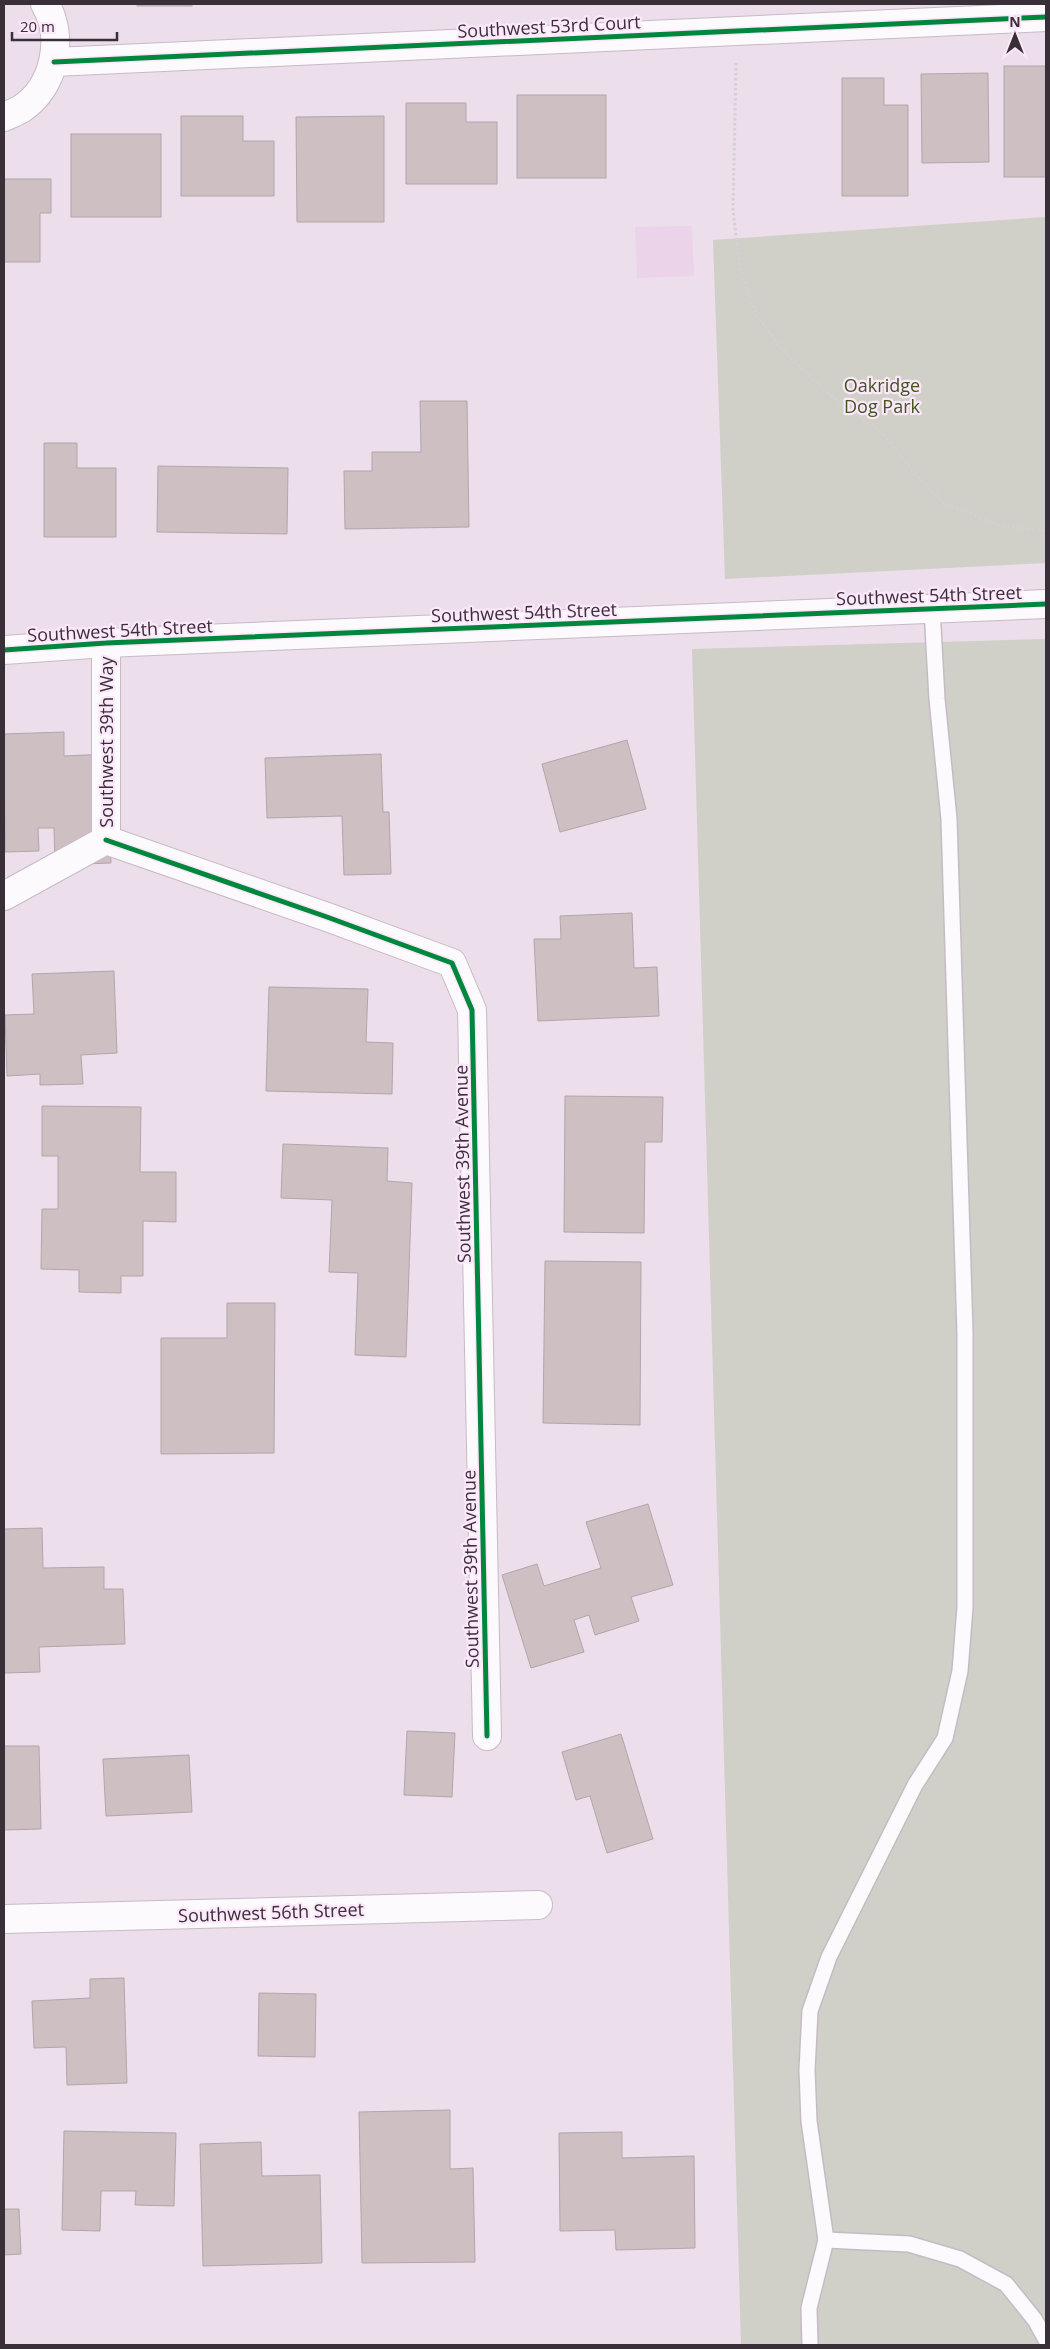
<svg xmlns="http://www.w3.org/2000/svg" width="1050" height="2349" font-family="'Open Sans',sans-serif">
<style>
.built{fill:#ebd4ea}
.green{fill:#d0d0c8}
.building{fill:#cdbfc2;stroke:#b2a6aa}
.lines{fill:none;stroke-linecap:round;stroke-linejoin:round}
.lane-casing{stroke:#c6bbc5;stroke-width:18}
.street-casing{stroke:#c6bbc5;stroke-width:30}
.path{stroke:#d4d0d3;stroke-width:3;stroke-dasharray:2.5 2.5;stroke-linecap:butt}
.lane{stroke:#fcfafc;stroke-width:15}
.street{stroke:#fcfafc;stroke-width:28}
.cycleway-casing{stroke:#fce7fb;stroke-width:8}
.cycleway{stroke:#00873e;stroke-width:5}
.labels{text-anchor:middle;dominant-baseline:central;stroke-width:4.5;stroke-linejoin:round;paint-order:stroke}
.street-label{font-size:18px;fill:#392f38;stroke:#fce7fb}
.park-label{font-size:18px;fill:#41551f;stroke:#fce7fb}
</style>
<rect width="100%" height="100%" fill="#ecdeeb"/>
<path class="built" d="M692,226L694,276L637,278L635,227Z"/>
<g class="green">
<path d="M1046,217V563L725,579L713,240Z"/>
<path d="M1046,639V2345H741L692,649Z"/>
</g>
<g class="building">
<rect x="137" y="4" width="55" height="2"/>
<rect x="1004" y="66" width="42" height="111"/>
<path d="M988,73L989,162L922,163L921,74Z"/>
<path d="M842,78H884V105H908V196H842Z"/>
<rect x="517" y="95" width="89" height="83"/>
<path d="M406,103H466V122H497V184H406Z"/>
<path d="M181,116H243V141H274V196H181Z"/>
<path d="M384,116V222H297L296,117Z"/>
<rect x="71" y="134" width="90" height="83"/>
<path d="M4,179H51V213H40V262H4Z"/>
<path d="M420,401H467L469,527L345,529L344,471H372V452H421Z"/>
<path d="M44,443H77V468H116V537H44Z"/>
<path d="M158,466L288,468L287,534L157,532Z"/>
<path d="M64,732V756L108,754L111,863L55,865L54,828H38L39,851L5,852L4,734Z"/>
<path d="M627,740L646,809L560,832L542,764Z"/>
<path d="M381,754L383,812H389L391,874L344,875L342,816L267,818L265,758Z"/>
<path d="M632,913L634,968L657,967L659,1016L538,1021L534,939H561L560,916Z"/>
<path d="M114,971L117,1053L81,1055L83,1084L40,1085V1074L7,1076L5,1015L34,1014L32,974Z"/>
<path d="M269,987L368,989L366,1042L393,1043L392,1094L266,1091Z"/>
<path d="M565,1096L663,1097L662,1142H645L644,1233L564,1232Z"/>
<path d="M42,1106L141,1107L140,1172H176V1222L143,1221V1276H121V1293L79,1292V1270L41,1269L42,1209H58V1156H42Z"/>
<path d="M283,1144L388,1148L387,1181L412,1183L406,1357L355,1355L358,1273L329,1272L332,1200L281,1198Z"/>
<path d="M545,1261L641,1262L640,1425L543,1423Z"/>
<path d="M227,1303H275L274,1453L161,1454V1338H227Z"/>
<path d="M648,1504L673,1585L631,1597L639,1621L595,1635L589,1615L574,1620L584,1652L531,1668L502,1575L537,1564L544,1586L601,1568L586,1522Z"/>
<path d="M42,1528L43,1568L104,1567V1589H123L125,1644L39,1647L40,1672L4,1673V1529Z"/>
<path d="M407,1731L455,1733L452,1797L404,1795Z"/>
<path d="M621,1734L653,1839L607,1853L590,1796L576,1800L562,1752Z"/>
<path d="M4,1746H39L41,1829L4,1830Z"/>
<path d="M189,1755L192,1812L106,1816L103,1759Z"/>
<path d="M124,1978L127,2083L67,2085L66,2047L34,2048L32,2001L90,1998V1979Z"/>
<path d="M259,1993L316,1994L315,2057L258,2056Z"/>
<path d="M450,2110V2169L473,2168L475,2262L362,2263L359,2112Z"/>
<path d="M64,2131L176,2133L174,2206L135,2205L136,2191H101L100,2231L62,2230Z"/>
<path d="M622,2132V2158L694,2156L695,2248L616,2250L615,2230L560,2231L559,2133Z"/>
<path d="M261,2142L262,2176L320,2175L322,2263L203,2266L200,2144Z"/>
<path d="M4,2209H19L21,2254L4,2255Z"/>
</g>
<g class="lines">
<defs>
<g id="lane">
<path d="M826,2240L909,2244L960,2259L1006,2284L1035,2320L1046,2340"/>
<path d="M810,2345L809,2308L826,2240L809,2121L807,2070L810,2011L829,1957L915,1785L945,1738L960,1671L965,1607V1333L949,819L937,699L932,609"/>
</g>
<g id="street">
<path d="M54,62L1046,17"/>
<path d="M4,117C10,114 16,112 21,109C55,87 65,37 45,4"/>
<path d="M106,643V840"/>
<path d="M4,650L106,643L1046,604"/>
<path d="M106,840L327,917L452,963L472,1010L487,1736"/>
<path d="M4,896L106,840"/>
<path d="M4,1919L538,1905"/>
</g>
</defs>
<use href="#lane" class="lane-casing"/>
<use href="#street" class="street-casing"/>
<path class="path" d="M736,63L733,209L739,263L757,316L782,349L823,389L882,433L922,482L944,503L999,525L1046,531"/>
<use href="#lane" class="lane"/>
<use href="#street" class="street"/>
<defs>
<g id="cycleway">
<path d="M54,62L1046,17"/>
<path d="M4,650L106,643L1046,604"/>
<path d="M106,840L327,917L452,963L472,1010L487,1736"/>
</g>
</defs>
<use href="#cycleway" class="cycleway-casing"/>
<use href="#cycleway" class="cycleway"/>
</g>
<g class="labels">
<g class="street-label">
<text transform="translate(549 26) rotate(-3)">Southwest 53rd Court</text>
<text transform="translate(929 595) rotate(-2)">Southwest 54th Street</text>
<text transform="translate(524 612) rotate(-2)">Southwest 54th Street</text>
<text transform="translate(120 630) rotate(-3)">Southwest 54th Street</text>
<text transform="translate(106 742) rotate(-90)">Southwest 39th Way</text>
<text transform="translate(462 1164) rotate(-91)">Southwest 39th Avenue</text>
<text transform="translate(470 1569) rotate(-91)">Southwest 39th Avenue</text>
<text transform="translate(271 1912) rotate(-2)">Southwest 56th Street</text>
</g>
<g class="park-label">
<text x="882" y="385">Oakridge<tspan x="882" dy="21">Dog Park</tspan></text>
</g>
</g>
<rect width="1050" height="2349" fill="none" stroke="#392f38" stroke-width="10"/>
<g transform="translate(1015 35)" stroke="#fce7fb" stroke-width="4" paint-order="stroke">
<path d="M0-4L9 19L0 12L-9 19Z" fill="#392f38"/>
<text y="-8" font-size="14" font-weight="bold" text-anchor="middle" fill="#392f38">N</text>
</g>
<path d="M12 32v8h105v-8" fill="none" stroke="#392f38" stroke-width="2.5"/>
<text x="20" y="32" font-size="15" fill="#392f38" stroke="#fce7fb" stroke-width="4" paint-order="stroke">20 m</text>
</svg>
